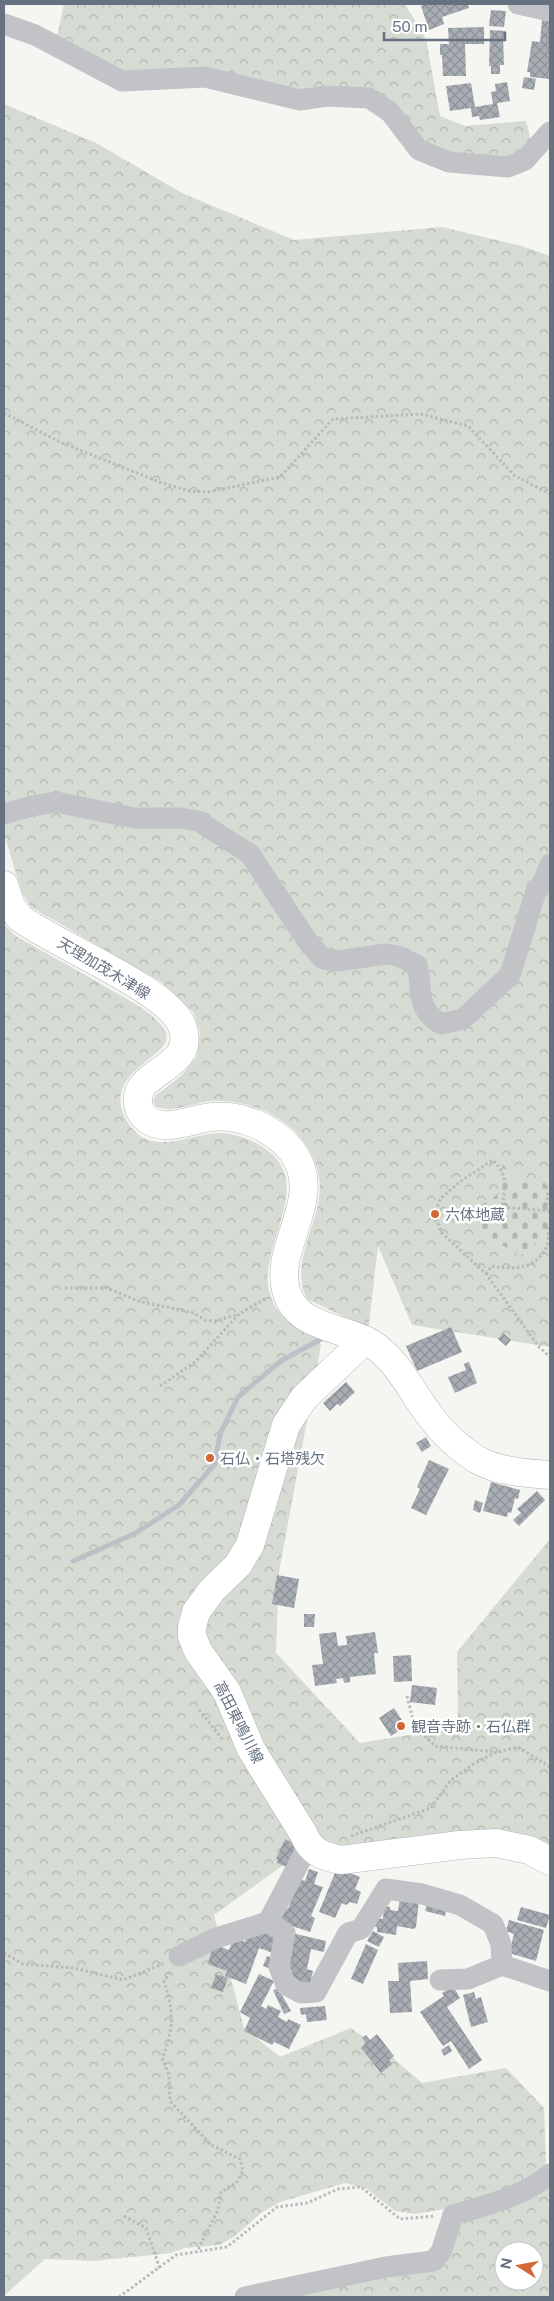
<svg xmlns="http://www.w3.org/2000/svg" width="554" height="2301" font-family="'Public Sans','Noto Sans JP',sans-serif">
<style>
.forest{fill:url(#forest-crowns);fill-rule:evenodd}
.cemetery{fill:url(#cemetery-stones)}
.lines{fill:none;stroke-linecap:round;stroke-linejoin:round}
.stream{stroke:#b9c2c7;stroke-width:5}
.building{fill:url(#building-cross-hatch)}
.major-casing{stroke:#b2b5b9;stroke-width:29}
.path{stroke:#b8babd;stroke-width:3;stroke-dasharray:2.5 2.5;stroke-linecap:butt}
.minor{stroke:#c1c3c7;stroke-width:21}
.major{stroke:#fff;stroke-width:28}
.poi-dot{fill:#d16835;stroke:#fff;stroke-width:2}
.labels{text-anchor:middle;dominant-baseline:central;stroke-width:5;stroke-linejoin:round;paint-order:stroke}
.street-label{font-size:15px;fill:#677280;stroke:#fff}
.poi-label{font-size:15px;fill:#677280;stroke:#fff;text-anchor:start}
</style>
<defs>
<pattern id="forest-crowns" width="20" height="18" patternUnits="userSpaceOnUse" patternTransform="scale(1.25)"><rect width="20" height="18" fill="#d6dbd3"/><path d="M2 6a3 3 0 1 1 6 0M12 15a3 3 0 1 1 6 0" fill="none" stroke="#b1b6b0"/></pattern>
<pattern id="cemetery-stones" width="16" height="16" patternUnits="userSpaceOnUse" patternTransform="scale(1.25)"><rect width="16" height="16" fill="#d6dbd3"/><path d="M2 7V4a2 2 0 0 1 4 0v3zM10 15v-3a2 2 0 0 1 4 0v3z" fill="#b1b6b0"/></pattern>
<pattern id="building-cross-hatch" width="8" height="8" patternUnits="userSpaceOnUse" patternTransform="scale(1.25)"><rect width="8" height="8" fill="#a7adb3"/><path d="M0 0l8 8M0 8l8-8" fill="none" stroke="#8c9197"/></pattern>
</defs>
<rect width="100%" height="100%" fill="#f5f5f2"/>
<g class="forest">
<path d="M64,4H405L426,39L440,116L465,126L526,121L532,145L516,159L426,149L388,102L113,70L56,41Z"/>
<path d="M4,104L96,143L182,193L294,240L442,227L522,246L550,256V1347L412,1325L378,1246L368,1332L351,1320L307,1299C287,1259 326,1218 319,1177C311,1128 259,1098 211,1101C193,1103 172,1114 156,1106L153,1101L155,1096L182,1075L197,1056L200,1032L193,1012L161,982L31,907L22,893L4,834Z"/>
<path d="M4,925L17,937C49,955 81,972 113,991C130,1001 153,1012 164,1029C183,1056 96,1069 127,1121C150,1160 188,1133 221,1133C240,1134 261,1143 275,1157C308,1192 259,1249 269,1291C273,1307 281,1318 296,1324C300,1326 307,1327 310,1330C314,1333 318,1341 321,1345L316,1374L241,1541L188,1607L219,1697L300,1853L214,1915L244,2028L280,2057L351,2028L392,2057L422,2083L506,2068L544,2108L546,2162L543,2173L480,2203L415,2214L395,2211L367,2189L345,2183L280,2202L261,2213L234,2237L219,2245L185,2248L171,2253L94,2261L45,2259L4,2296Z"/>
<path d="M309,1409L279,1572L276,1653L360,1743L458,1727L457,1652L550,1539V1849H342L317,1839L260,1745L203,1634L206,1617L296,1429Z"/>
<path d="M550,2180V2297H267L440,2265L458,2223ZM504,2251H534V2281H504Z"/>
</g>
<path class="cemetery" d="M499,1159L512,1176L511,1182L545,1183L550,1191V1230L520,1255L468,1226L460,1213L463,1206L489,1202L498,1193L499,1175L492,1167Z"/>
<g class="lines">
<path class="stream" d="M73,1561L134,1534L179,1505L215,1464L220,1434L238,1397L281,1361L321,1339"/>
</g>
<g class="building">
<path d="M426,4H468L469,8L442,17L444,24L429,30L421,6Z"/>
<path d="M491,10L506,11L504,27L489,26Z"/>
<path d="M542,20L550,21V79L530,77V72H527L532,41L540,42Z"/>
<path d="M484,27V44H465L466,76H443L442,55H440V44H449L448,28Z"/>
<path d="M490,30L506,31V38H503L504,65H500V74H491V66H489Z"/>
<path d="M524,77L536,79L534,90L522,88Z"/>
<path d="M507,82L510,101L497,103L500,117L480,120L479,116L472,117L471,108L450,111L446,86L471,83L475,107L493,104L491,92L496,91L495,84Z"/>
<path d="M451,1327L462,1352L417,1371L406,1346Z"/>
<path d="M503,1333L511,1340L506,1346L498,1339Z"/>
<path d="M469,1362L477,1383L455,1393L448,1377L466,1370L464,1364Z"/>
<path d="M346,1382L355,1392L340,1406L337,1404L330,1411L323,1403Z"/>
<path d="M426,1437L431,1446L422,1452L416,1443Z"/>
<path d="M429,1460L449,1469L426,1515L411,1508L420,1489L417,1487Z"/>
<path d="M491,1482L520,1490L518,1499L515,1498L511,1513L508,1512L507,1517L483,1511Z"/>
<path d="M537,1491L545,1500L519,1526L513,1520L521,1513L517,1509Z"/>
<path d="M475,1500L483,1503L480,1513L473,1510Z"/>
<path d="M277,1575L299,1579L294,1608L272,1604Z"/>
<path d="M304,1614H315L314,1627H304Z"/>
<path d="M336,1632L338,1646L347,1645L346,1636L375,1632L378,1653H374L376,1674L350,1677V1682L344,1683L343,1678L336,1679L337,1683L315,1686L312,1665L323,1664L319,1634Z"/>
<path d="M411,1655L412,1681L394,1682L393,1656Z"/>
<path d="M412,1685L437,1688L435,1705L410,1702Z"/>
<path d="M394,1708L406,1726L391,1736L379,1718Z"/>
<path d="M285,1839L297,1845L287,1867L277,1863L278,1860L276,1859Z"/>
<path d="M337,1868L360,1877L355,1889L361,1892L357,1904L350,1902L346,1905L342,1903L335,1918L319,1912Z"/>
<path d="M309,1869L318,1872L314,1884L323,1887L311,1916L315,1918L310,1932L280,1922L285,1908L288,1909L299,1879L305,1881Z"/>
<path d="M400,1898L419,1901L416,1927L414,1929L397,1926L396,1935L377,1932V1927L374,1926L375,1918L383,1919L384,1906L390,1907V1910L398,1911Z"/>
<path d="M428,1901L447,1907L445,1916L425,1911Z"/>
<path d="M521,1907L550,1915L546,1928L517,1920Z"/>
<path d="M509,1920L544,1930L536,1961L509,1953L514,1934L506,1931Z"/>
<path d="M259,1928L279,1938L273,1953L259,1948L246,1984L225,1976L227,1971L208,1964L213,1944L229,1950L234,1937L245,1942L249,1931Z"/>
<path d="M373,1931L384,1937L379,1947L367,1941Z"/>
<path d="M292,1933L326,1941L324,1952L311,1949L307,1969L313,1971L309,1988L288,1978L290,1966L285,1965Z"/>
<path d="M366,1944L378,1950L363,1984L351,1979Z"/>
<path d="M267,1956L277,1959L274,1970L263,1966Z"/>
<path d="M427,1961L428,1979L410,1981L412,2012L390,2013L388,1981H399L398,1963Z"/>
<path d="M216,1974L228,1978L223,1992L211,1988Z"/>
<path d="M259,1974L274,1981L261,2006L266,2009L268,2005L281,2011L278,2017L287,2022L288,2019L301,2025L289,2049L274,2042L272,2045L244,2031L250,2018L240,2012Z"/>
<path d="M453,1986L460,1998L447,2007L482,2060L469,2069L451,2041L443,2046L420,2012L444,1996L442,1993Z"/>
<path d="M278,1988L291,2011L284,2014L273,1990Z"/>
<path d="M474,1992L476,1999L481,1997L488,2022L471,2027L463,1995Z"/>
<path d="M325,2006L327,2020L307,2022L306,2014L301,2015L300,2008Z"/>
<path d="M377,2034L394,2056L389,2060L392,2064L381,2073L361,2048L366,2043L362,2038L366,2035L370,2040Z"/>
<path d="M449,2045L452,2051L444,2056L441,2050Z"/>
</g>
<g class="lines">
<defs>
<g id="major">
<path d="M4,885L11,906L20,918C54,944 169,990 182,1026C198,1069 134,1070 138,1102C138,1109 142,1115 147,1119C165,1133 191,1119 212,1117C241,1114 274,1128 292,1151C326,1197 274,1244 286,1290C296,1330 346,1326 375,1346C400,1364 412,1393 431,1417C443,1434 458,1447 476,1459C498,1472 526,1473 550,1475"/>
<path d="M365,1340L304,1398L286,1425L250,1545L238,1565L212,1590L196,1612L192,1627V1636L198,1651L227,1692L251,1749L303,1833C311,1852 321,1856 341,1860L460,1845L496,1843L529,1850L550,1861"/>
</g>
</defs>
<use href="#major" class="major-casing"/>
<g class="path">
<path d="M4,413L62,443L162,483L190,491L208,492L280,477L333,419L421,414L468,426L514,475L550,494"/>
<path d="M546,1210L548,1192H550"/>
<path d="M550,1211L502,1207C505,1186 509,1177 493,1160L461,1181L440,1199L435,1214L441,1232L486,1274L539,1347L550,1357"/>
<path d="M486,1274L492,1266C512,1270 536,1269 546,1248C550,1241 547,1232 550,1225"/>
<path d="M65,1288H107L138,1301L194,1313L205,1320L215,1321L239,1314"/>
<path d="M160,1386L195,1362L239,1314L267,1298"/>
<path d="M407,1696L415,1727L435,1746L497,1752"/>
<path d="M199,1710L223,1740"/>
<path d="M351,1836L431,1808L450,1781L472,1765L494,1753L518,1747L550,1767"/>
<path d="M4,1953L23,1964L74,1968L123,1980L163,1964"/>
<path d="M170,1972L164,1982C174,2010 174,2031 162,2058L169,2075L170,2101L211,2145L240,2159L243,2171L236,2183L221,2192L218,2210L197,2252"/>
<path d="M124,2216L146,2228L160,2269"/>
<path d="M119,2297L176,2255L227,2247L277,2207L307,2203L338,2189L361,2187L400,2219L435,2216"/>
</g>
<g class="minor">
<path d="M518,4L550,11"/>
<path d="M4,24L35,35L122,81L205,77L300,100L327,96L369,98L390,112L419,150L449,162L508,167L525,160L550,132"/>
<path d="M4,814L32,806L56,802L134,818H180L198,821L250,854L308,942L323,959L338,961L386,954L398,956L417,965C423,991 415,1008 441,1024L463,1019L510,975L536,891L543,883L550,864"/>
<path d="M268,1922L285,1933L279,1967L286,1985L301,1993L316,1992L348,1933L361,1929L386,1889L422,1894L460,1905L493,1924L501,1944L502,1965L550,1981"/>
<path d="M179,1956L216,1938L268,1922L308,1846"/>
<path d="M440,1980L468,1979L502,1965"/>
<path d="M245,2297L386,2267L433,2261L441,2252L453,2215C488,2205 522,2197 550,2174"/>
</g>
<use href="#major" class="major"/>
</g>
<g class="poi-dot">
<circle cx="435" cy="1214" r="5"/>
<circle cx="210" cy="1458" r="5"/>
<circle cx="401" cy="1726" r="5"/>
</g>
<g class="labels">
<g class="street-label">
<text transform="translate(104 968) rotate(31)">天理加茂木津線</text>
<text transform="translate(239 1722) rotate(63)">高田東鳴川線</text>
</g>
<g class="poi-label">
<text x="445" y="1214">六体地蔵</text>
<text x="220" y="1458">石仏・石塔残欠</text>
<text x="411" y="1726">観音寺跡・石仏群</text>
</g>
</g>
<rect width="554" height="2301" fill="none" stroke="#677280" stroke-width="10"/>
<g transform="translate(519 2266) rotate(281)"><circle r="24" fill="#ffffff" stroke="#c2c7cc"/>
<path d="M0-4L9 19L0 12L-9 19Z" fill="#d16835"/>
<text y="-8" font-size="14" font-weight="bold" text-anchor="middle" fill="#677280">N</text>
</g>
<path d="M384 32v8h121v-8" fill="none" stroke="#677280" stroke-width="2.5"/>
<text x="392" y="32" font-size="15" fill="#677280" stroke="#ffffff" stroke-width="4" paint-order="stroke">50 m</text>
</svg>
